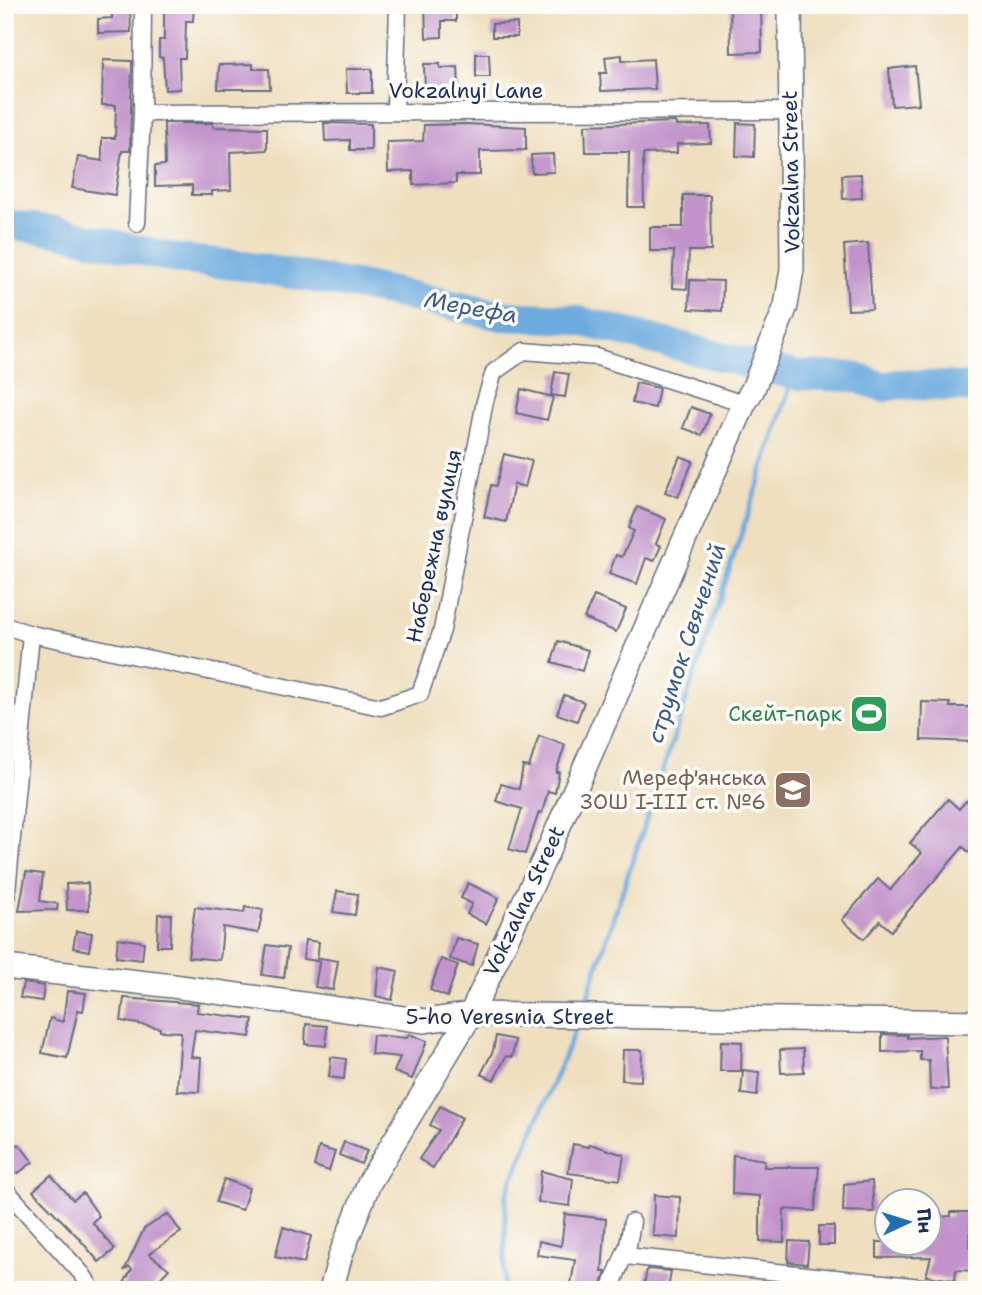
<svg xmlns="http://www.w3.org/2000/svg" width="982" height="1295" font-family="'Shantell Sans',sans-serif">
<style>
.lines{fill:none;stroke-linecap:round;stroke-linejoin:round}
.stream{stroke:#6dabdf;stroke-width:5}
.river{stroke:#6dabdf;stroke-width:30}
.building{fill:#c193ca}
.street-casing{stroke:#656d80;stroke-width:19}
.secondary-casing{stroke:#656d80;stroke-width:26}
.street{stroke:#fff;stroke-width:16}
.secondary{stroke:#fff;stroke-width:23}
.labels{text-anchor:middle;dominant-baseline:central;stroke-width:7;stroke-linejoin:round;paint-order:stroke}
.street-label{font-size:21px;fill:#1b2f5e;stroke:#fdfcf7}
.leisure-label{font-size:21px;fill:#27864d;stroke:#fdfcf7;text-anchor:end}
.education-label{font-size:21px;fill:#785e54;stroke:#fdfcf7;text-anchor:end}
.water-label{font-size:23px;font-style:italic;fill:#385a8b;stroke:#fdfcf7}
</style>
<rect width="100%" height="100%" fill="#fdfcf7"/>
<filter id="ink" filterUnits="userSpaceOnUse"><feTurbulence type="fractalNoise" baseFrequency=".0143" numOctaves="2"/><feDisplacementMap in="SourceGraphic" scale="14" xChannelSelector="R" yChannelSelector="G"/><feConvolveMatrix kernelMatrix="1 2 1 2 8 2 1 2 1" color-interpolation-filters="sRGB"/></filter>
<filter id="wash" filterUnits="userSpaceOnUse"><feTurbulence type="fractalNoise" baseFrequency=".00686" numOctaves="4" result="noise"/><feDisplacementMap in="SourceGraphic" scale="28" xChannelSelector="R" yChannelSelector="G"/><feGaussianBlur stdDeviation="1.57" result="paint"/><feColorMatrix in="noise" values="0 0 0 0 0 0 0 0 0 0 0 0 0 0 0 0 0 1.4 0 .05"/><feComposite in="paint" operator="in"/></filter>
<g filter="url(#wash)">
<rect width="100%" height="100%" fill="#efdfbf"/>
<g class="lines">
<g class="stream">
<path d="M586,1001L794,375"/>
<path d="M504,1290L506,1195L576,1028"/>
</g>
<path class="river" d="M5,224L57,231L177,259L245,266L378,289L502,316L572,319L794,375L854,377L884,387L898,384L977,388"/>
</g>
<g id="blocks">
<g class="building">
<path d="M112,5H130L131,32L98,33V19L112,18Z"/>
<path d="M164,5H194L193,21H186L185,58H179L180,89L165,90L163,58L159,57V40H164Z"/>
<path d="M425,5H456V21H442V37L426,38Z"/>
<path d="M730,5H761L762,52L731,53Z"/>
<path d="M517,23V37H492V24Z"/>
<path d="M476,54H489L490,77H476Z"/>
<path d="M622,55V61L653,59L655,89L601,91L600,73H607L605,57Z"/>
<path d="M103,60L132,61L130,151H122L115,195L72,188L78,157L102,161V138H115L116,105H102Z"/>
<path d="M253,64V69H269L270,89H218L219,65Z"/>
<path d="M424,64H440V68L458,67L459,90L425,91Z"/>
<path d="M915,66L919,104L892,106L889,69Z"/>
<path d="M346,69H372V93H347Z"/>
<path d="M676,122V126L710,125L711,143L677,144V153L643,154L644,207H628L629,152H586L585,125Z"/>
<path d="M164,123H213V127L267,128V150L230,152L231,190L212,191V195H192V185L155,186V166L165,165Z"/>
<path d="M324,123L371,124V150H350V140L325,141Z"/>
<path d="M737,123L755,124L754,157L736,156Z"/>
<path d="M466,124L526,127V150L480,151V175H456V183L413,185V171L388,172L387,142L423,141L424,125Z"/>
<path d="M553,154L554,172L532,173L531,155Z"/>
<path d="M861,174L862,198L843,199L842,175Z"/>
<path d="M683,195H710L711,251H689L687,289L672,288L674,251H650V227H683Z"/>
<path d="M868,243L872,309L848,310L844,245Z"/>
<path d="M690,280L723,281L722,311L689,309Z"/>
<path d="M555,372L569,374L565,397L551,395Z"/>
<path d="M636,383L659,388L655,408L632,403Z"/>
<path d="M521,389L553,397L547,420L516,413Z"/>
<path d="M691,407L710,414L702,435L683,428Z"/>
<path d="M504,454L532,461L525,487L514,484L506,522L484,517L491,485L496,486Z"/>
<path d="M680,456L693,461L678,497L665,492Z"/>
<path d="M637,507L666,519L656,544L661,546L654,561L646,558L637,584L609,574L616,555L622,557L634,531L629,528Z"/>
<path d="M594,596L626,609L616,632L584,618Z"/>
<path d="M558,641L588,650L582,671L552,662Z"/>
<path d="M564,695L584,702L577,721L557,714Z"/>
<path d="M922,702L950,703V707H977V742L921,740Z"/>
<path d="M539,736L565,745L556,772H559L555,793L548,791L542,813L539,812L525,854L509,849L522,809L496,801L501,784L519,789L523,766L529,767Z"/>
<path d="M948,799L959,809L966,801L977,810V859L963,847L891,931L880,921L864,939L842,920L878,879L890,890L922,853L910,843Z"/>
<path d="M26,872L43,874L40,901L58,904L57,910L19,911Z"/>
<path d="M88,883L89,910H67L66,884Z"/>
<path d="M468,883L499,898L486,924L467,914L472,904L461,898Z"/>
<path d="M337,891L358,894L355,915L333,912Z"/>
<path d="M195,907L244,913L245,907L263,910L258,933L223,927L220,960L188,957Z"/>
<path d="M158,914H171L170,946H157Z"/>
<path d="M76,931L92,933L89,951L73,948Z"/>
<path d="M118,938L144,942L142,960L116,957Z"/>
<path d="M456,938L478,944L472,966L450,959Z"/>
<path d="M305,940L319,942L317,961L303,959Z"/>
<path d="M267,945L288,948L284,978L262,975Z"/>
<path d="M320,958L338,961L333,990L315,987Z"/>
<path d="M441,959L458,965L447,997L430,990Z"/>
<path d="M379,967L398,971L392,1000L376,996Z"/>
<path d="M23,983L44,986L42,1001L20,998Z"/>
<path d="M67,991L86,993L83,1011L78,1010L67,1058L42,1053L50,1018L63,1022Z"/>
<path d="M124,998L198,1004L197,1012L253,1019L250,1037L195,1030L191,1057L201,1058L199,1092L177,1091L181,1032L160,1031V1028L121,1021Z"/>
<path d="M306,1024L327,1026L326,1046L305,1044Z"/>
<path d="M409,1034L427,1041L412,1079L394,1072L400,1057L371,1054L373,1035L407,1038Z"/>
<path d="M882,1034L907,1035V1038L945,1036L948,1089L930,1090L929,1060H920V1051L882,1052Z"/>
<path d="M496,1036L515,1040L512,1057L506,1056L494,1080L481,1074L493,1051Z"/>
<path d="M721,1041L742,1042L741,1071H720Z"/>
<path d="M803,1049L804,1072L781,1073L780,1050Z"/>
<path d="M623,1050H642L641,1081L622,1080Z"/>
<path d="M331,1057L346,1059L344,1079L329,1077Z"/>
<path d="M743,1070L759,1072L757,1096L741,1094Z"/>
<path d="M440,1106L462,1118L433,1168L419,1159L439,1130L430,1125Z"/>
<path d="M344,1142L367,1151L361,1164L339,1155Z"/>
<path d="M19,1144L33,1162L17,1174L5,1158V1155Z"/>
<path d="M573,1144L589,1147L590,1144L624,1155L620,1180L568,1173Z"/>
<path d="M319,1147L335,1152L329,1171L314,1166Z"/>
<path d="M733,1155L765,1160L764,1167H819L815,1211L784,1209V1242L760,1241V1196L732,1194Z"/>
<path d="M541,1171L573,1179L570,1206L538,1202Z"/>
<path d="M51,1175L73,1200L83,1193L99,1216L92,1222L115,1249L99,1262L77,1236L33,1191Z"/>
<path d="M224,1179L249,1188L242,1210L216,1202Z"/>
<path d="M872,1181L874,1212L843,1211L844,1184Z"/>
<path d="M654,1195L680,1197L679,1238L653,1236Z"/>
<path d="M951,1212H972L969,1246H977V1271L956,1270L955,1280L926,1276L931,1257L877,1258V1242H929V1217L951,1216Z"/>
<path d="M168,1214L181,1232L149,1254L169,1269L149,1290H120L132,1269L129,1267L124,1271L144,1229Z"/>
<path d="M565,1214L606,1219L602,1272H606L600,1290H570L575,1260L537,1255L539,1241L561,1246Z"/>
<rect x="819" y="1226" width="15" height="19"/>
<path d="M283,1227L311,1236L304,1263L275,1257Z"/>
<path d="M789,1241L809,1242L807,1264L788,1262Z"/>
<path d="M647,1269L671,1271L668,1290H643Z"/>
</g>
</g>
</g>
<g filter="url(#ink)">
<use href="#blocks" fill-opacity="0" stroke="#656d80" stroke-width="2"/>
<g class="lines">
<defs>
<g id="street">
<path d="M395,112L398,5"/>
<path d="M142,113L790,111"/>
<path d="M137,223L142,113L143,5"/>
<path d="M5,626L31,634L381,707L420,694L442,630L485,401L494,372L524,351L597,357L744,404"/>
<path d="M5,913L31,634"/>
<path d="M5,1189L83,1275L89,1285L87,1290"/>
<path d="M625,1256L950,1290"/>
<path d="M610,1290L628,1245L632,1222"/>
</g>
<g id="secondary">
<path d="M5,967L173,986L425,1021L471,1014L977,1022"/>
<path d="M331,1290L341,1254L369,1183L471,1014L548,851L744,404L753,389L786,306L792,269L790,5"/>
</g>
</defs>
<use href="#street" class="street-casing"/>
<use href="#secondary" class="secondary-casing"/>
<use href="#street" class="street"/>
<use href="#secondary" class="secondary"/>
</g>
</g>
<defs>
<symbol id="stadium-square" viewBox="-11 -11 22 22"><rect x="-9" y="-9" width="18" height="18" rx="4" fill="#2e9e5b" stroke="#fdfcf7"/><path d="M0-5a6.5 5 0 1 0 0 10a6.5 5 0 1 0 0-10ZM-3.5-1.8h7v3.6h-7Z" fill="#fff"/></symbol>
<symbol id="school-square" viewBox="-11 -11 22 22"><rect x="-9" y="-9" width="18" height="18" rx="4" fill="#8d6e63" stroke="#fdfcf7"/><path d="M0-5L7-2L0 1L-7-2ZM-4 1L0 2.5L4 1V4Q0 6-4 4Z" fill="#fff"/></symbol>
</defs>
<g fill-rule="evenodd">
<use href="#stadium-square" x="847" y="692" width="44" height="44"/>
<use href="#school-square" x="771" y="768" width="44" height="44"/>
</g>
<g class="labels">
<g class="street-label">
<text x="466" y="91">Vokzalnyi Lane</text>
<text transform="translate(791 172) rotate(-91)">Vokzalna Street</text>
<text transform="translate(434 546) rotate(-78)">Набережна вулиця</text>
<text transform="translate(524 901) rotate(-65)">Vokzalna Street</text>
<text x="510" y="1017">5-ho Veresnia Street</text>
</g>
<g class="leisure-label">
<text x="842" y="714">Скейт-парк</text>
</g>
<g class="education-label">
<text x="766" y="778">Мереф'янська<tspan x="766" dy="24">ЗОШ І-ІІІ ст. №6</tspan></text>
</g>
<g class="water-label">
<text transform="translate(471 307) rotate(10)">Мерефа</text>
<text transform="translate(686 643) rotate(-72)">струмок Свячений</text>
</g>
</g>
<rect width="982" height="1295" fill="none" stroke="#fdfcf7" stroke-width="28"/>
<g transform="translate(908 1222) rotate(86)"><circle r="33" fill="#fdfcf7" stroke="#a3aaba" stroke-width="2"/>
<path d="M0-5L12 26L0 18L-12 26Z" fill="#1f6fb2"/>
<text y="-10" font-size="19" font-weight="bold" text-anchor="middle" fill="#1b2f5e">Пн</text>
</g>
</svg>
